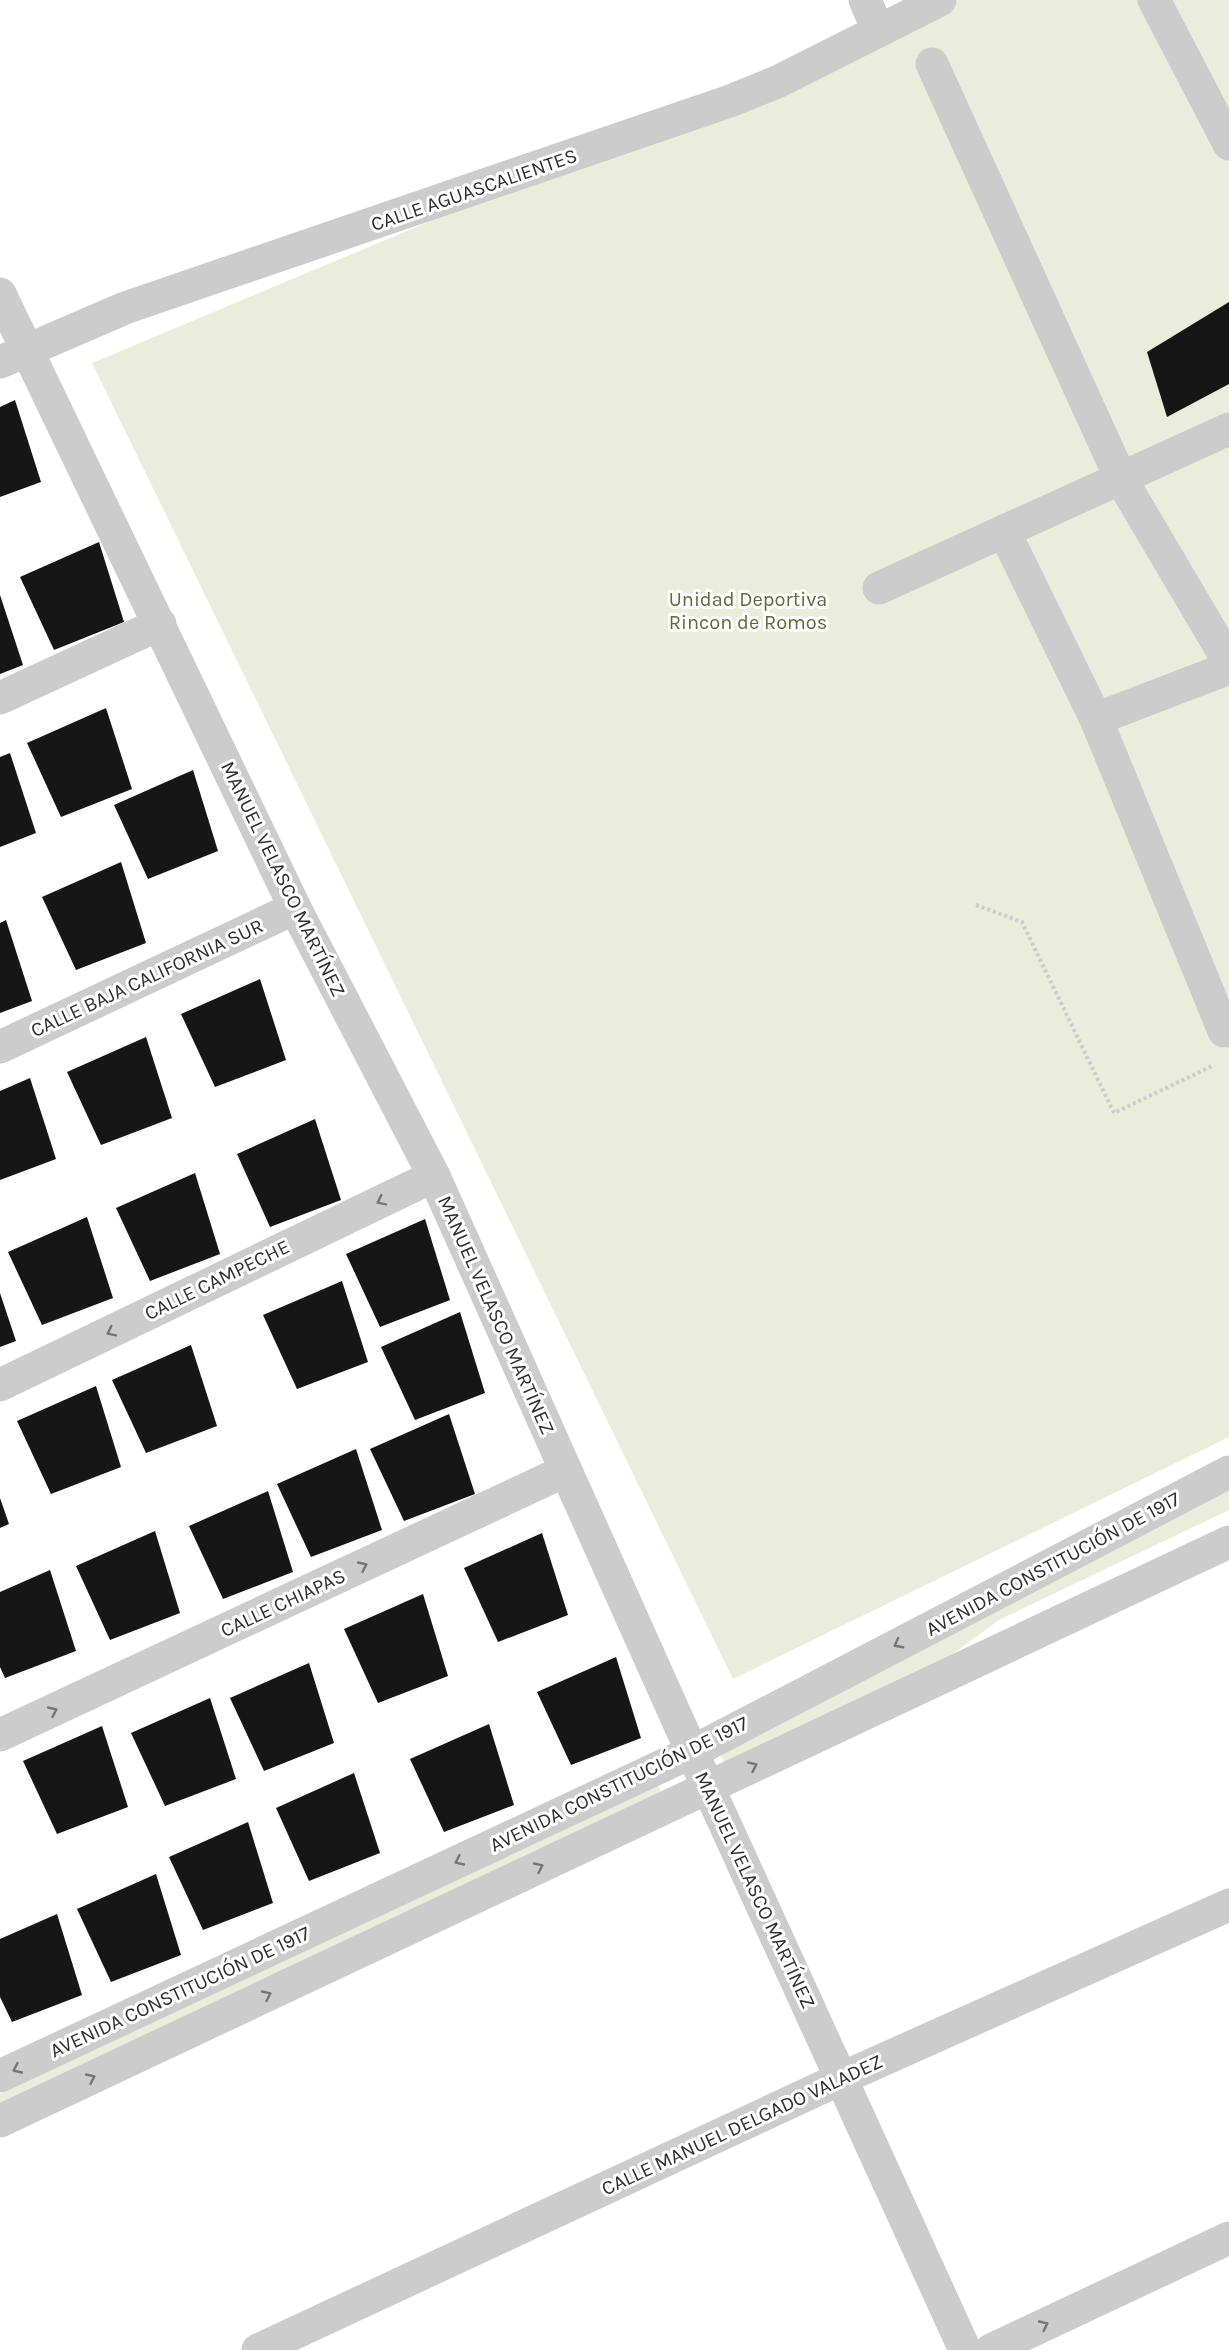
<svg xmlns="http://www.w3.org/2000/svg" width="1229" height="2350" font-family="Karla,sans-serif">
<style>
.green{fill:#eaecdc}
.building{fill:#161616}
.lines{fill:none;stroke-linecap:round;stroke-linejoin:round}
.path{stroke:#ccc;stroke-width:4;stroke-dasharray:3 3;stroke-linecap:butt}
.minor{stroke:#ccc;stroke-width:33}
.oneway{stroke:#767676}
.labels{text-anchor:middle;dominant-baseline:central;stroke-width:6;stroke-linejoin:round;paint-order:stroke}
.street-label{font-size:20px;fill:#2f2f2f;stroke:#fff}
.park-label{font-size:20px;fill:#616a3c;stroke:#fff}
</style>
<rect width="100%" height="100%" fill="#fff"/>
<g class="green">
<path d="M958,0H1229V1437L733,1679L92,363Z"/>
<path d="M1229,1489V1510L999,1620L950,1656L725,1765L719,1751Z"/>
<path d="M657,1783L664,1797L0,2111V2094Z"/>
</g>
<g class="building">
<path d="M1229,302V384L1167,417L1147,352Z"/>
<path d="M15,400L41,482L0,497V407Z"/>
<path d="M99,542L124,622L54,650L20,577Z"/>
<path d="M0,595L23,665L0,674Z"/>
<path d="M106,708L132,789L61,817L27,743Z"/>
<path d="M10,753L36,833L0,847V757Z"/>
<path d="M193,770L218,851L148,879L114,805Z"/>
<path d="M121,862L146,943L76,970L42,897Z"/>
<path d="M6,920L32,1001L0,1013V923Z"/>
<path d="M260,979L286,1060L215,1087L181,1014Z"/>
<path d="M146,1037L172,1118L101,1145L67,1072Z"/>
<path d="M30,1078L56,1159L0,1180V1091Z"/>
<path d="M315,1119L341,1200L270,1227L237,1154Z"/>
<path d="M195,1173L220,1254L150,1281L116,1208Z"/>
<path d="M87,1217L113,1298L42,1325L8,1252Z"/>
<path d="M425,1219L450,1300L380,1327L346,1254Z"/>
<path d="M342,1281L368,1362L297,1389L263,1315Z"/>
<path d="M0,1293L16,1341L0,1347Z"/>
<path d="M460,1312L485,1393L415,1420L381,1347Z"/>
<path d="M191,1345L217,1426L146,1453L112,1380Z"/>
<path d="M96,1386L121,1467L51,1494L17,1421Z"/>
<path d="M449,1414L475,1494L404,1521L370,1449Z"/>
<path d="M356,1449L382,1530L311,1557L277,1484Z"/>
<path d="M268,1491L293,1572L223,1599L189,1526Z"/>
<path d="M0,1498L9,1524L0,1528Z"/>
<path d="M155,1531L180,1613L110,1640L76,1566Z"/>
<path d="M542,1533L568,1615L498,1642L464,1568Z"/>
<path d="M50,1570L76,1651L5,1678L0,1667V1592Z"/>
<path d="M423,1594L448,1676L378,1703L344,1629Z"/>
<path d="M616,1657L641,1738L571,1765L537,1692Z"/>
<path d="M309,1663L334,1743L264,1771L230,1698Z"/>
<path d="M210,1698L236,1779L165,1806L131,1733Z"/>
<path d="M489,1724L514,1805L444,1832L410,1759Z"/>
<path d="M102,1726L128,1807L57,1834L23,1761Z"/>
<path d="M354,1773L380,1853L309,1881L276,1808Z"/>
<path d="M248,1822L273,1903L203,1930L169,1857Z"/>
<path d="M156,1874L181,1955L111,1982L77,1909Z"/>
<path d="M57,1914L82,1995L12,2022L0,1997V1939Z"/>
</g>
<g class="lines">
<path class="path" d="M976,905L1022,922L1114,1113L1212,1066"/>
<g class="minor">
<path d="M865,0L878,30"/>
<path d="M1154,0L1229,144"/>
<path d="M932,64L1121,479L1229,662"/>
<path d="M0,294L295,908L434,1176L692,1752L965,2350"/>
<path d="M0,362L125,308L730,101L777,82L940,0"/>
<path d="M1004,531L1096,719L1224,1031"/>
<path d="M879,588L1229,429"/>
<path d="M0,698L160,624"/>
<path d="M1096,719L1229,668"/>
<path d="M0,1047L295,908"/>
<path d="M0,1385L434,1176"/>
<path d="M0,1735L565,1471"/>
<path d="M0,2076L692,1752L1229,1472"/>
<path d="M0,2121L1229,1542"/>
<path d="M258,2350L842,2078L1229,1905"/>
<path d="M991,2350L1229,2238"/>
</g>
</g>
<defs><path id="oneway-chevron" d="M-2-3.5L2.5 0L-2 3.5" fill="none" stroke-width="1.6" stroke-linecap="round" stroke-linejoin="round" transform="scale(1.5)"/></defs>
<g class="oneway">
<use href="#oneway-chevron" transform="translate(381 1201) rotate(154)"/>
<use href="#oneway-chevron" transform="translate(111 1332) rotate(154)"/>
<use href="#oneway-chevron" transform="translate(363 1566) rotate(-25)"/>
<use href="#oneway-chevron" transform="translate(898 1644) rotate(152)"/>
<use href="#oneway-chevron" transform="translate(53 1711) rotate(-25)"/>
<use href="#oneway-chevron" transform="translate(753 1766) rotate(-25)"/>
<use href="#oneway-chevron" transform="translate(459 1861) rotate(155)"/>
<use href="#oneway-chevron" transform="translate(539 1867) rotate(-25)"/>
<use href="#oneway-chevron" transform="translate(267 1995) rotate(-25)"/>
<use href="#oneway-chevron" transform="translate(17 2069) rotate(155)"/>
<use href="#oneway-chevron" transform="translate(91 2078) rotate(-25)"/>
<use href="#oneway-chevron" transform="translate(1044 2325) rotate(-25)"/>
</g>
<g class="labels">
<g class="street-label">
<text transform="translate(474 190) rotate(-19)">CALLE AGUASCALIENTES</text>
<text transform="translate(283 879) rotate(64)">MANUEL VELASCO MARTÍNEZ</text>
<text transform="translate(147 978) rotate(-25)">CALLE BAJA CALIFORNIA SUR</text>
<text transform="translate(217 1280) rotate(-26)">CALLE CAMPECHE</text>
<text transform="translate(496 1315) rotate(66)">MANUEL VELASCO MARTÍNEZ</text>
<text transform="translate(1053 1564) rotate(-28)">AVENIDA CONSTITUCIÓN DE 1917</text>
<text transform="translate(283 1603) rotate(-25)">CALLE CHIAPAS</text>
<text transform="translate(619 1784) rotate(-26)">AVENIDA CONSTITUCIÓN DE 1917</text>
<text transform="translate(755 1890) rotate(65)">MANUEL VELASCO MARTÍNEZ</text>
<text transform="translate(180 1992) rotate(-25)">AVENIDA CONSTITUCIÓN DE 1917</text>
<text transform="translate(742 2125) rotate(-25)">CALLE MANUEL DELGADO VALADEZ</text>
</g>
<g class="park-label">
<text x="748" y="599">Unidad Deportiva<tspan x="748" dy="23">Rincon de Romos</tspan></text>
</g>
</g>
</svg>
